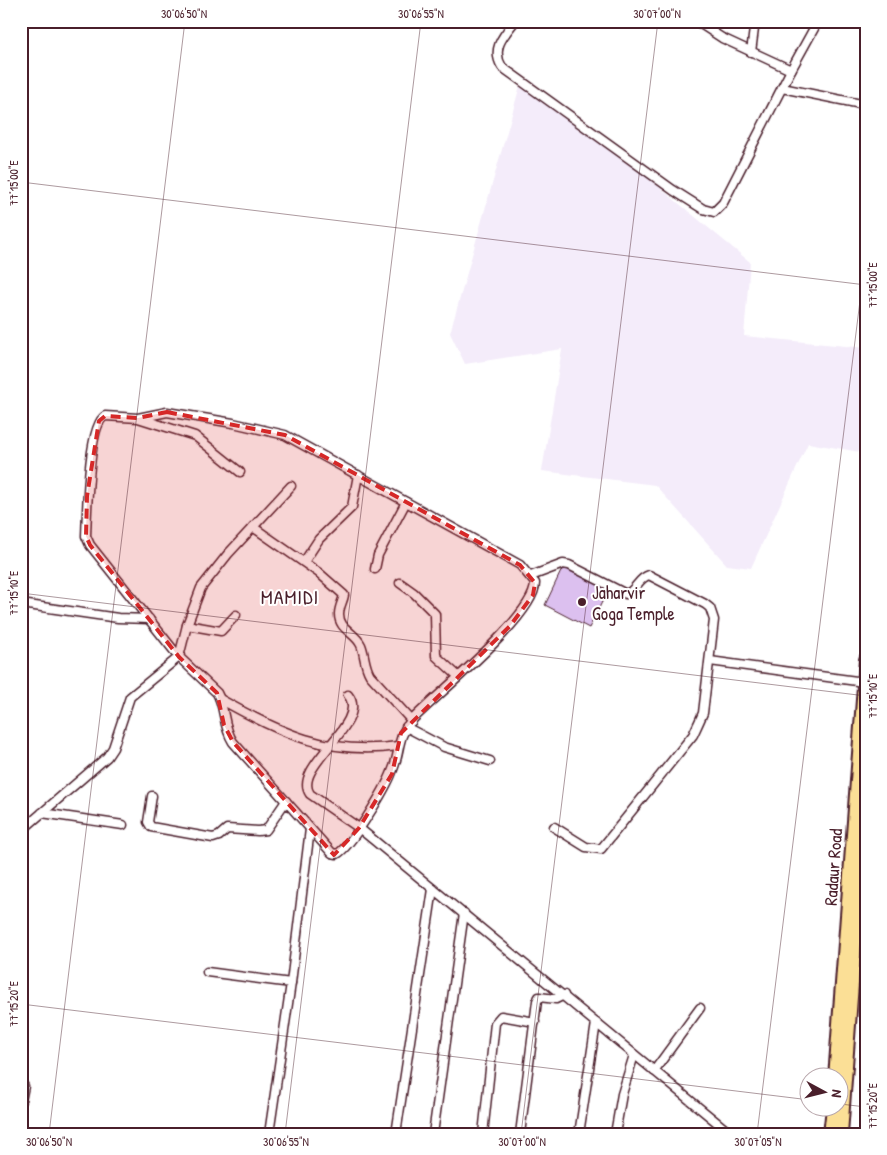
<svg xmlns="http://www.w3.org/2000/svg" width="887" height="1155" font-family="'Patrick Hand',sans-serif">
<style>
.built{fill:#f4ecfa}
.building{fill:#dcc0ef;stroke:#4a1f2b}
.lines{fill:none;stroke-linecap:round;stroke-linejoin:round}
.minor-casing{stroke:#4a1f2b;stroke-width:11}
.primary-casing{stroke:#4a1f2b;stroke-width:16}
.minor{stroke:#fff;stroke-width:8}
.primary{stroke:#fbdf96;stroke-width:12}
.marked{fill:#d62828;fill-opacity:0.2;stroke:#d62828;stroke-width:4;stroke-dasharray:10 6;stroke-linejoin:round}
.ticks{fill:none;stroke:#4a1f2b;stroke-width:1;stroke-opacity:0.45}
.poi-dot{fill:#4a1f2b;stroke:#fff;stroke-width:2}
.labels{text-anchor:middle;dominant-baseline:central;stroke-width:4;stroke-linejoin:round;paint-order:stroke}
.poi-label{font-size:18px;fill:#4a1f2b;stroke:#fff;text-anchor:start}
.street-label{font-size:18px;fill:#4a1f2b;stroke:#fff}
.quarter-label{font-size:20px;letter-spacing:1px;fill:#4a1f2b;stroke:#fff}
.neatline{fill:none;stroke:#4a1f2b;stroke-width:2}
.ticks-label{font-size:12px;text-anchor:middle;fill:#4a1f2b}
</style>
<rect width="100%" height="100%" fill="#fff"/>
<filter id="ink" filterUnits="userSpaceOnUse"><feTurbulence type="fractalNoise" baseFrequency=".02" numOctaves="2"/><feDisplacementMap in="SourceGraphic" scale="10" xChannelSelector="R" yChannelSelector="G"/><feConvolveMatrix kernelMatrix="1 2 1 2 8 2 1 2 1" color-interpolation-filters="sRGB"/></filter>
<g filter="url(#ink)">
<path class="built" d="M521,82L603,141L750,262L744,336L866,348V453L808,443L751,568L727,565L655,485L542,471L562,349L465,364L450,333Z"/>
<path class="building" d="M564,565L609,588L589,628L545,605Z"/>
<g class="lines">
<defs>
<g id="minor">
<path d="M515,21C503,36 491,49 502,67L673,190L703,209L714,212L723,203L791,70L818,21"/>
<path d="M696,21L722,38L791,70"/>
<path d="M751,52L755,21"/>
<path d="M782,88L866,105"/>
<path d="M138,418L167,412L233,423L285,435L520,565L535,583C536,615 437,694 412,720C396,737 401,752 392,772C386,788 351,847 337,854L332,853L233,742C222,725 226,709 217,693L179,657L90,545L86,536C87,515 88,425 105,416L138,418L195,436L240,472"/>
<path d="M253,527L319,573L344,595C343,601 339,607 339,614C339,630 355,632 361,645C365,655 364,665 370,675L412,721"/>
<path d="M304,562L319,539L352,507L358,475"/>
<path d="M375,569L378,555L406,502"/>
<path d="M531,576L563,564L569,565L626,594C636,591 638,578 649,575L705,604L710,608L714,620L703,713L699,722L693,735L601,849L586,847L554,827"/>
<path d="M400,583L414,593L435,614L436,656L458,676"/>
<path d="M21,604L118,618L149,619"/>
<path d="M187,625L221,631L236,615"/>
<path d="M710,661L864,682"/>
<path d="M348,695C371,723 291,767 310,794L359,828L731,1134"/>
<path d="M220,699C280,733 328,756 398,746"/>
<path d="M406,727L444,747L490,761"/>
<path d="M152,796L148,822L151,827L213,838L219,836L227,829L258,831L266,830L286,801"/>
<path d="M42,813L123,825"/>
<path d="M21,831L107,757L113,748L130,697L179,657L187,625L201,588L228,554L291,486"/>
<path d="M207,972L291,983"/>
<path d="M654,1071L700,1008"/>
<path d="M21,1101L24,1086"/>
<path d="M269,1134L291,983L310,829"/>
<path d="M396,1134L433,889"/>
<path d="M433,1134L464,913"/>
<path d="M483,1134L495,1023L501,1016L535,1022"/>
<path d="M520,1134L537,1001L539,997L556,999L564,995"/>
<path d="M579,1134L596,1023"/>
<path d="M615,1134L622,1094L634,1055"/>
</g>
<g id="primary">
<path d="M835,1078L866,659"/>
<path d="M830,1134L833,1108"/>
<path d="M841,1134L866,792"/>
</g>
</defs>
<use href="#minor" class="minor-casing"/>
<use href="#primary" class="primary-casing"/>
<use href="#minor" class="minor"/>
<use href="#primary" class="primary"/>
</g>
</g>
<path class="marked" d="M167,412L285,435L520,565L535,583L533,595L510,626L401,733L392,774L359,828L334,855L233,742L224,725L217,693L179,657L90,545L86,536L87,496L99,421L105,416L138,418Z"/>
<path class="ticks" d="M21,182L866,285M21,593L866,696M21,1004L810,1100M840,1104L866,1107M49,1134L185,21M285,1134L421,21M521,1134L658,21M757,1134L866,252"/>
<circle class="poi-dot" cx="582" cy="602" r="5"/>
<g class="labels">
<g class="poi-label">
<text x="592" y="592">Jaharvir<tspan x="592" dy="21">Goga Temple</tspan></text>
</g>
<g class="street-label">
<text transform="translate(833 867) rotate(-86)">Radaur Road</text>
</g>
<g class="quarter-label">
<text x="290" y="596">MAMIDI</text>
</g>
</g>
<rect width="887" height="1155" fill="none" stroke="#fff" stroke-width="55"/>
<g transform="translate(824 1092) rotate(97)"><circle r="24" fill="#ffffff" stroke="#b7a5aa"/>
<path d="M0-4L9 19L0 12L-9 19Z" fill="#4a1f2b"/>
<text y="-8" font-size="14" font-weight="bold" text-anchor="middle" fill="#4a1f2b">N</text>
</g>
<rect x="28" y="28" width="832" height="1100" class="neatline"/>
<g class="ticks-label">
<text x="184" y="18">30°06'50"N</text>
<text x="421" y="18">30°06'55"N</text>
<text x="657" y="18">30°07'00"N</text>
<text transform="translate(14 183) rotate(-90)" y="4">77°15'00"E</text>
<text transform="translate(873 285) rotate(-90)" y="4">77°15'00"E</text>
<text transform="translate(14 593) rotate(-90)" y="4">77°15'10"E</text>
<text transform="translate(873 696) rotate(-90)" y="4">77°15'10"E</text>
<text transform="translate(14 1004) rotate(-90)" y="4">77°15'20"E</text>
<text transform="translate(873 1106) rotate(-90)" y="4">77°15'20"E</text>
<text x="49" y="1146">30°06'50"N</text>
<text x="286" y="1146">30°06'55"N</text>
<text x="522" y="1146">30°07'00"N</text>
<text x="758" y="1146">30°07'05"N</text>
</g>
</svg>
